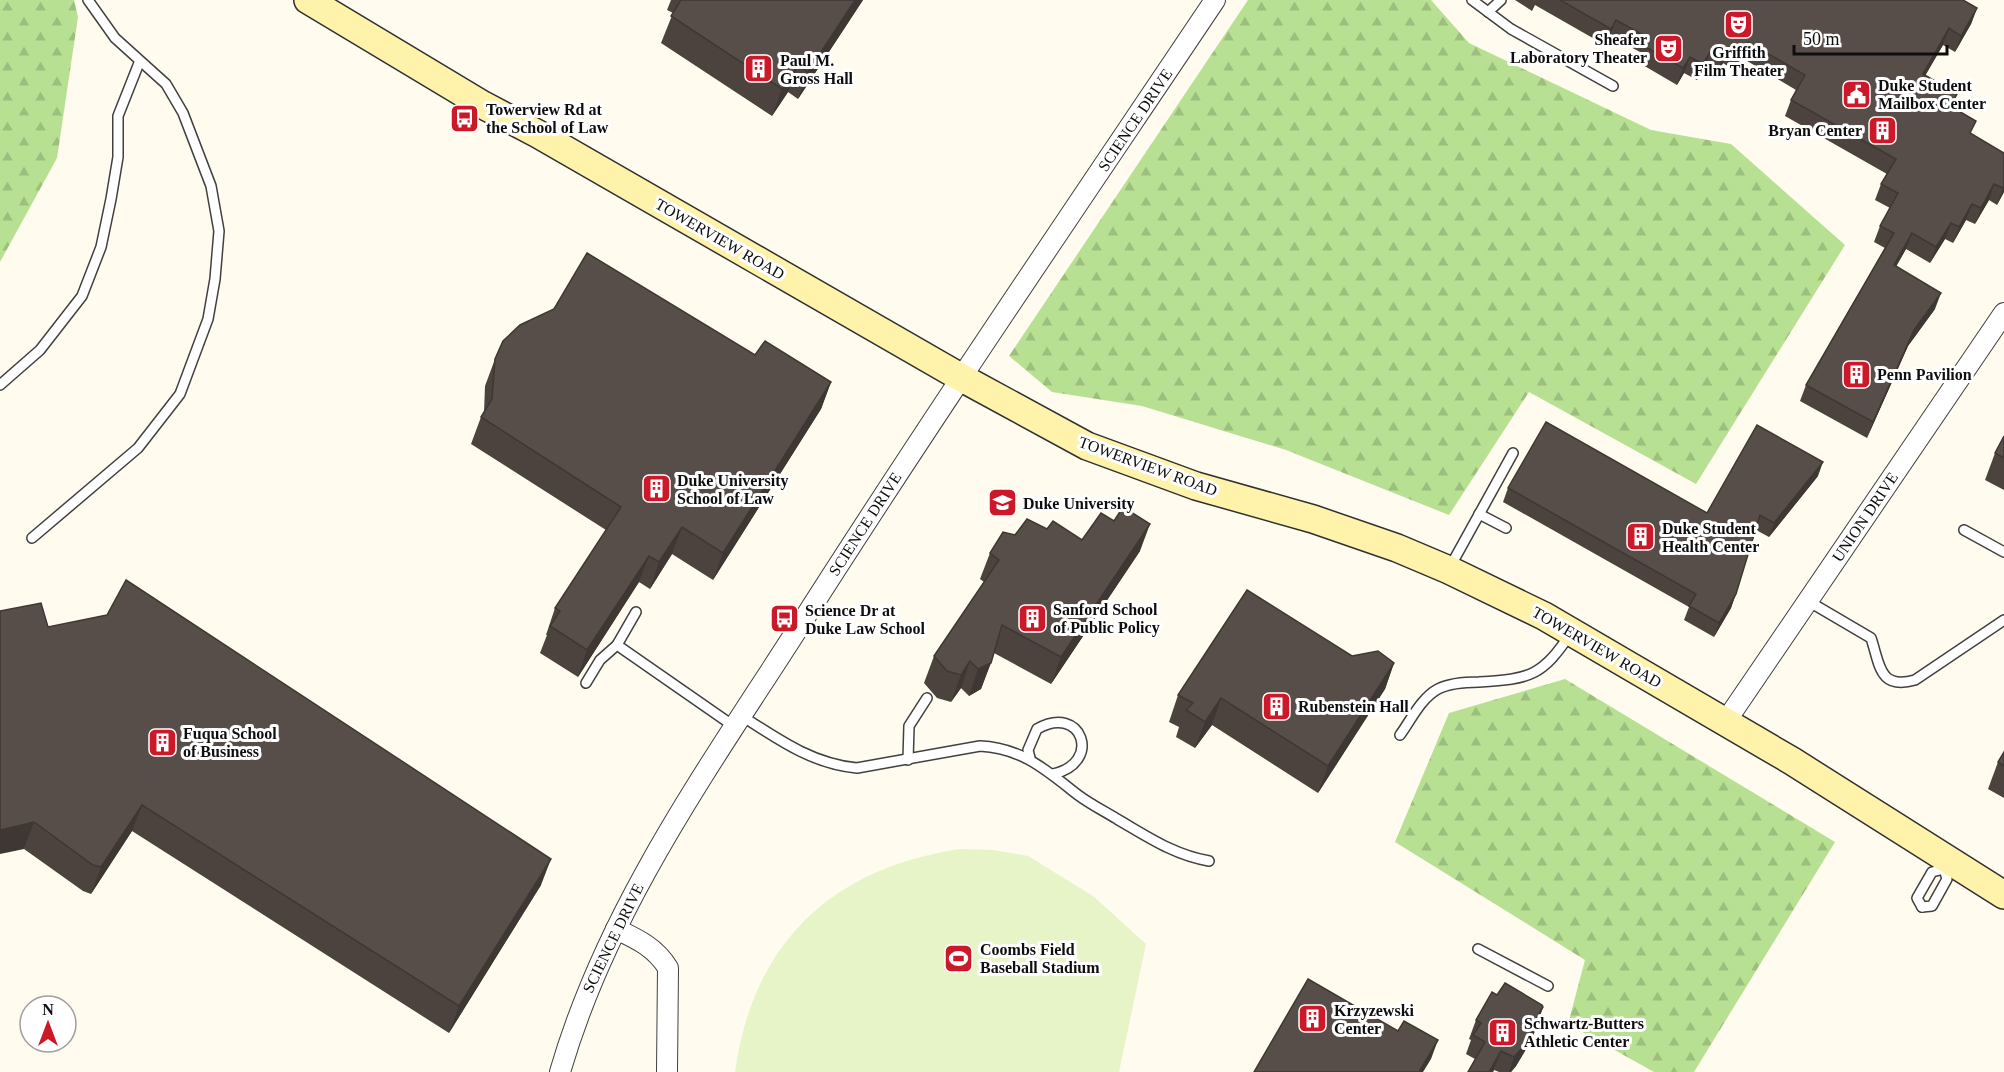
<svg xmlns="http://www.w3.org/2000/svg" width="2004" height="1072" font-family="Georgia,serif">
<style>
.forest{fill:url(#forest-firs)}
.pitch{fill:#e6f4c7}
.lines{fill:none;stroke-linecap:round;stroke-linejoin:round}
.lane-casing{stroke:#414141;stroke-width:12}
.street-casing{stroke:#414141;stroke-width:22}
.secondary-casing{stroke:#303030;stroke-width:30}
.lane{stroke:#fff;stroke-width:9}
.street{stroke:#fff;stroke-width:20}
.secondary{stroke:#fff2aa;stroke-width:27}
.wall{fill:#4c433f}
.shaded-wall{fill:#3e3733}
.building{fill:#584e49;stroke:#3e3733;stroke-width:1.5}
.labels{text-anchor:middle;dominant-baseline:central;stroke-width:6;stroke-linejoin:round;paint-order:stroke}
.poi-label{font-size:16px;font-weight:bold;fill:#0e0e0e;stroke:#fff;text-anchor:start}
.street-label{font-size:16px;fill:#0e0e0e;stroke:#fff}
</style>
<defs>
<pattern id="forest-firs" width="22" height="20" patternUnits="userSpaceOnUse" patternTransform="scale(1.5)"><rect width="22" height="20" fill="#b8e092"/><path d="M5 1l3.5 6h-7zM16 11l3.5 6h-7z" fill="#9dbf7d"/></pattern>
</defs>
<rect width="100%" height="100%" fill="#fffbef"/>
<g class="forest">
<path d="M0,0H74L78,17L57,158L0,262Z"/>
<path d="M1248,0H1431L1469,43L1651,130L1731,144L1845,245L1696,484L1529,392L1449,515L1286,450L1142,406L1052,392L1009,356Z"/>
<path d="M1565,679L1835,842L1694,1072H1654L1568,1024L1585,960L1395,842L1449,713Z"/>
</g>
<path class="pitch" d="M960,849L994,850L1028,856L1093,896L1146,944L1119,1072H735C753,942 832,868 960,849Z"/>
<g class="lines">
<defs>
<g id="lane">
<path d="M1472,0L1511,29L1613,86"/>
<path d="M1488,12L1501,0"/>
<path d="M0,385L40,350L82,296L101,247L111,199L118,157V116L139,63"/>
<path d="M1479,514L1506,528"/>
<path d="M1964,530L2004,552"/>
<path d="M32,538L138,448L180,394L208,319L215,279L219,231L211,186L183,113L166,84L115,38L88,0"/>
<path d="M1450,567L1513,453"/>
<path d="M1808,601L1871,638C1880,665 1879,690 1915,680L2004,620"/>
<path d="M617,645L636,612"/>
<path d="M586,683L600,660L617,645L735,727"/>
<path d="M742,716C779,740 813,764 857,768L980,746C1022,748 1046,770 1078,795C1090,804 1104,811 1117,819C1148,837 1174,855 1209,861"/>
<path d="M1400,735C1411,720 1421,698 1438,689C1450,683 1466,682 1479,682C1531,679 1542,676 1571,633"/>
<path d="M1030,758L1028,750L1037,729C1082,703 1103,763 1053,774"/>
<path d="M908,760L909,726L927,698"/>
<path d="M1922,907L1932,906L1947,879L1944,869L1946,864"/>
<path d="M1922,907L1917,898L1932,872L1944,869"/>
<path d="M1478,949L1548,986"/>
</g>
<g id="street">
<path d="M1726,721L2004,313"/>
<path d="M616,929C637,939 655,947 668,968L667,1072"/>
<path d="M560,1072C607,910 705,773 795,633C931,419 1074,210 1215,0"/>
</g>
<path id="secondary" d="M308,0L483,105L538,134L962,378L1087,446L1196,486L1313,519L1397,548L1449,570L1544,616L1792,761L2004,895"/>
</defs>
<use href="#lane" class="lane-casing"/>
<use href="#street" class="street-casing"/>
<use href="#secondary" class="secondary-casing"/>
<use href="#lane" class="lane"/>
<use href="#street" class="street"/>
<use href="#secondary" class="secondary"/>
</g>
<g class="wall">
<path d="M671,0H863L798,99L788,92L772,116L661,43L673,13L667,10Z"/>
<path d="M1515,0H1963L1977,8L1971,24L1955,52L1943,45L1925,75L1957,94L1952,107L1972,134L2004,153V192L1997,205L1989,200L1975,224L1966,220L1953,243L1945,239L1930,263L1906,249L1896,266L1935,309L1908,346L1867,438L1800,401L1806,385L1885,248L1874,242L1880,226L1890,208L1875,200L1881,184L1887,174L1785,116L1791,100L1796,90L1742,58L1735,71L1723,63L1716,76L1704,69L1697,80L1684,73L1677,85L1636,61L1640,52L1610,36L1605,45L1535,5L1532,11Z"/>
<path d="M755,355L831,382L821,409L713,580L672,554L650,589L639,582L578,677L540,653L547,635H546L555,608L606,530L471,444L481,417L484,413L485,386L495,359Z"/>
<path d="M2004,436V490L1985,480L1995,453Z"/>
<path d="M1818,476L1769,537L1756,530L1731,608L1714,637L1684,620L1689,607L1503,502L1508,488L1707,513Z"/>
<path d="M1047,529L1082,540L1140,551L1051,684L994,653L981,689L969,696L961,688L951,702L937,698L924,683L934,656L984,582L980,579L990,553L1015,535Z"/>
<path d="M48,627L541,885L449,1033L132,831L91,894L83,891L24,849Z"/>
<path d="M1352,656L1394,663L1385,689L1318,793L1212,725L1195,748L1176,737L1179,727L1169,722L1178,695Z"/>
<path d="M2004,752V798L1988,789L1998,762Z"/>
<path d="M1497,995L1543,1007L1532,1039L1516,1066L1511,1072H1499L1494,1070L1493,1072H1468L1475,1059L1466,1054L1471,1040L1469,1039L1476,1020Z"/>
</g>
<g class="shaded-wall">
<path d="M855,0H863L798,99L808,72Z"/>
<path d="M1977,8L1971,24L1955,52L1961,36Z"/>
<path d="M1616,20L1610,36L1605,45L1611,29Z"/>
<path d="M1949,28L1943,45L1917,90L1923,74Z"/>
<path d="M1748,42L1742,58L1735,71L1741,55Z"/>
<path d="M1729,47L1723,63L1716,76L1722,59Z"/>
<path d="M1710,52L1704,69L1697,80L1703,64Z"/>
<path d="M1690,57L1684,73L1677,85L1683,68Z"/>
<path d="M798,65L788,92L772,116L782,89Z"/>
<path d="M1957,94L1951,110L1950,106Z"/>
<path d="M1994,184L1989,200L1975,224L1981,208Z"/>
<path d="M2004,186V192L1997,205L2003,188Z"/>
<path d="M1972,204L1966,220L1953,243L1959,227Z"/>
<path d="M1951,223L1945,239L1930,263L1936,247Z"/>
<path d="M1912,233L1906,249L1888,281L1894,265Z"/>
<path d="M1941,293L1935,309L1908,346L1867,438L1873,422L1914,330Z"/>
<path d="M831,382L821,409L713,580L723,553Z"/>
<path d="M1823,462L1818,476L1769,537L1774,523Z"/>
<path d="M1150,524L1140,551L1051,684L1061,657Z"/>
<path d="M682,527L672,554L650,589L659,562Z"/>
<path d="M649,556L639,582L578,677L587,650Z"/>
<path d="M1736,594L1731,608L1714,637L1719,623Z"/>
<path d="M970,661L961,688L951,702L961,675Z"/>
<path d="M991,663L981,689L969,696L978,669Z"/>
<path d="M1394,663L1385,689L1318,793L1328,766Z"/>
<path d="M1221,698L1212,725L1195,748L1205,722Z"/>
<path d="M142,805L132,831L91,894L101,867Z"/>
<path d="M34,822L24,849L0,854V830Z"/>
<path d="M551,859L541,885L449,1033L459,1006Z"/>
<path d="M1543,1007L1532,1039L1516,1066L1511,1072H1509L1514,1057Z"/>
<path d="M1438,1040L1431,1059L1423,1072H1419Z"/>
<path d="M1501,1051L1493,1072H1489Z"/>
</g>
<g class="building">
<path d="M681,0H855L808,72L798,65L782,89L671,16Z"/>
<path d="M1560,0H1963L1977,8L1961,36L1949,28L1923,74L1957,94L1950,106L1976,121L1970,133L2004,153V186L2003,188L1994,184L1981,208L1972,204L1959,227L1951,223L1936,247L1912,233L1894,265L1941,293L1914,330L1873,422L1806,385L1894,233L1880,226L1898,193L1881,184L1896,159L1791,100L1805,75L1748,42L1741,55L1729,47L1722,59L1710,52L1703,64L1690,57L1683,68L1642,45L1647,37L1616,20L1611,29Z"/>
<path d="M587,253L755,355L765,341L831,382L723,553L682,527L659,562L649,556L587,650L550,626L560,611L555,608L621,507L481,417L492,399L495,359L503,341L520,325L554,309Z"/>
<path d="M1546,422L1707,513L1757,425L1823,462L1774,523L1760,515L1736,594L1719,623L1689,606L1696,594L1508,488Z"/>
<path d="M2004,436V458L1995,453Z"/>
<path d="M1123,507L1150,524L1061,657L1002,625L991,663L978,669L970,661L961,675L947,671L934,656L999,560L990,553L1003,532L1015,535L1027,519L1047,529L1053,521L1082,540L1101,513L1114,521Z"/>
<path d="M126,580L551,859L459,1006L142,805L101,867L93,865L34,822L0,830V611L41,603L48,627L107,615Z"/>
<path d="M1247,590L1352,656L1378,651L1394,663L1328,766L1221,698L1205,722L1186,710L1193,703L1178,695Z"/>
<path d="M2004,752V766L1998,762Z"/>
<path d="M1308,979L1398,1031L1404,1021L1438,1040L1419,1072H1254Z"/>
<path d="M1505,983L1542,1005L1543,1007L1536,1019L1539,1020L1523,1047L1514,1057L1501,1051L1489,1072H1468L1485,1042L1473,1035L1481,1023L1476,1020L1492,992L1497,995Z"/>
</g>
<defs>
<symbol id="theatre-square" viewBox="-11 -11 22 22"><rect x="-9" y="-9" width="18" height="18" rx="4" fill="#cb1929" stroke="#fff"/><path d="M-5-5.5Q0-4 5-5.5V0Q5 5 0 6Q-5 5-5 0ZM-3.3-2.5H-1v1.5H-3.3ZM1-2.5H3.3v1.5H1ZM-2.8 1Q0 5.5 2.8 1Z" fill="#fff"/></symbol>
<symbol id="building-square" viewBox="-11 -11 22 22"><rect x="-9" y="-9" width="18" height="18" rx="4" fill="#cb1929" stroke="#fff"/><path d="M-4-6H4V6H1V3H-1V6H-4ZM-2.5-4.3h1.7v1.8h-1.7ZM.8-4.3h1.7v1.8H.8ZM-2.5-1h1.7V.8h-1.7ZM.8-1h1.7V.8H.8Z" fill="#fff"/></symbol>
<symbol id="civic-square" viewBox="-11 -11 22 22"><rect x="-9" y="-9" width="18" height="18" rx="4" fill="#cb1929" stroke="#fff"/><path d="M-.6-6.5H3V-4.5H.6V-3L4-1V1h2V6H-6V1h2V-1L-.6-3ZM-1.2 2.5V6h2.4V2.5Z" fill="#fff"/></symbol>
<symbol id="bus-square" viewBox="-11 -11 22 22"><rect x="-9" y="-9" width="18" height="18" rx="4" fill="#cb1929" stroke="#fff"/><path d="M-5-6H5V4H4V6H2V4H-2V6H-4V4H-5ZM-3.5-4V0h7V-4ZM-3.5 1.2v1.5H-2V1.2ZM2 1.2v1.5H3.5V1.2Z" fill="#fff"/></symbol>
<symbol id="university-square" viewBox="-11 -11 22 22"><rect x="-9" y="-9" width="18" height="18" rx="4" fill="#cb1929" stroke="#fff"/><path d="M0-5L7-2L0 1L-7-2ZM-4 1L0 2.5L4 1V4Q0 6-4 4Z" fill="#fff"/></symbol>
<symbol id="stadium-square" viewBox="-11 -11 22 22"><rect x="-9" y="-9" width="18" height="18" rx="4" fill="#cb1929" stroke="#fff"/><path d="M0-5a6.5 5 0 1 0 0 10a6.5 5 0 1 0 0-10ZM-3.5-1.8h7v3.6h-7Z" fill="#fff"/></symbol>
</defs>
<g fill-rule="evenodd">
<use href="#theatre-square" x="1722" y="8" width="33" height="33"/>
<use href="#theatre-square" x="1652" y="32" width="33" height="33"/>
<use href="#building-square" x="742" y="52" width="33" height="33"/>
<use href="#civic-square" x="1840" y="78" width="33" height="33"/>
<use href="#bus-square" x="448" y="102" width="33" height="33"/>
<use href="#building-square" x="1866" y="114" width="33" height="33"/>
<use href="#building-square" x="1840" y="358" width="33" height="33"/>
<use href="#building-square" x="640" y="472" width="33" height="33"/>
<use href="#university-square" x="986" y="486" width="33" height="33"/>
<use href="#building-square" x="1624" y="520" width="33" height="33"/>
<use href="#building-square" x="1016" y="602" width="33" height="33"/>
<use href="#bus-square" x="768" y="602" width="33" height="33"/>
<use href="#building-square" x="1260" y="690" width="33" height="33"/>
<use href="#building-square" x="146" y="726" width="33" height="33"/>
<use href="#stadium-square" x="942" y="942" width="33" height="33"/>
<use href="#building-square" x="1296" y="1002" width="33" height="33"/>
<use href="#building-square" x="1486" y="1016" width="33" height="33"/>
</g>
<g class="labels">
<g class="poi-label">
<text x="1647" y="39" text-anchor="end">Sheafer<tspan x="1647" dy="18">Laboratory Theater</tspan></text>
<text x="1739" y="52" text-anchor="middle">Griffith<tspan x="1739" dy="18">Film Theater</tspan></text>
<text x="780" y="60">Paul M.<tspan x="780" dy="18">Gross Hall</tspan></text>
<text x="1878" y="85">Duke Student<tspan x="1878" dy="18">Mailbox Center</tspan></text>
<text x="486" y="109">Towerview Rd at<tspan x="486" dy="18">the School of Law</tspan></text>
<text x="1862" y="130" text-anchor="end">Bryan Center</text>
<text x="1877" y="374">Penn Pavilion</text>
<text x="677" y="480">Duke University<tspan x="677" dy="18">School of Law</tspan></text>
<text x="1023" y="503">Duke University</text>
<text x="1662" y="528">Duke Student<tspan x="1662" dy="18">Health Center</tspan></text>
<text x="1053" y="609">Sanford School<tspan x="1053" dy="18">of Public Policy</tspan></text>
<text x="805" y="610">Science Dr at<tspan x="805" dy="18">Duke Law School</tspan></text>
<text x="1298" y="706">Rubenstein Hall</text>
<text x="183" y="733">Fuqua School<tspan x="183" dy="18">of Business</tspan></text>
<text x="980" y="949">Coombs Field<tspan x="980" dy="18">Baseball Stadium</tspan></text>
<text x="1334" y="1010">Krzyzewski<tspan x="1334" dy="18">Center</tspan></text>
<text x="1524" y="1023">Schwartz-Butters<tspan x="1524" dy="18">Athletic Center</tspan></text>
</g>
<g class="street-label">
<text transform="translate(1135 120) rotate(-56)">SCIENCE DRIVE</text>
<text transform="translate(720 239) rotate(30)">TOWERVIEW ROAD</text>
<text transform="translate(1148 466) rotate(20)">TOWERVIEW ROAD</text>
<text transform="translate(1865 517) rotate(-56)">UNION DRIVE</text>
<text transform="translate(865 524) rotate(-57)">SCIENCE DRIVE</text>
<text transform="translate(1597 647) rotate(30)">TOWERVIEW ROAD</text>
<text transform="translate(613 938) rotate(-64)">SCIENCE DRIVE</text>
</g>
</g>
<g transform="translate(48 1024)"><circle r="28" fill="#ffffff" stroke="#9f9f9f" stroke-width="1.5"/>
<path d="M0-4.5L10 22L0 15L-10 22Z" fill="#cb1929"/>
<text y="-9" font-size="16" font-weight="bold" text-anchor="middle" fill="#0e0e0e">N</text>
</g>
<path d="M1794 45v9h153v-9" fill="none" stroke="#0e0e0e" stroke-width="3"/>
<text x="1803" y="45" font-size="18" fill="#0e0e0e" stroke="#ffffff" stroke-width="4.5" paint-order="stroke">50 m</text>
</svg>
